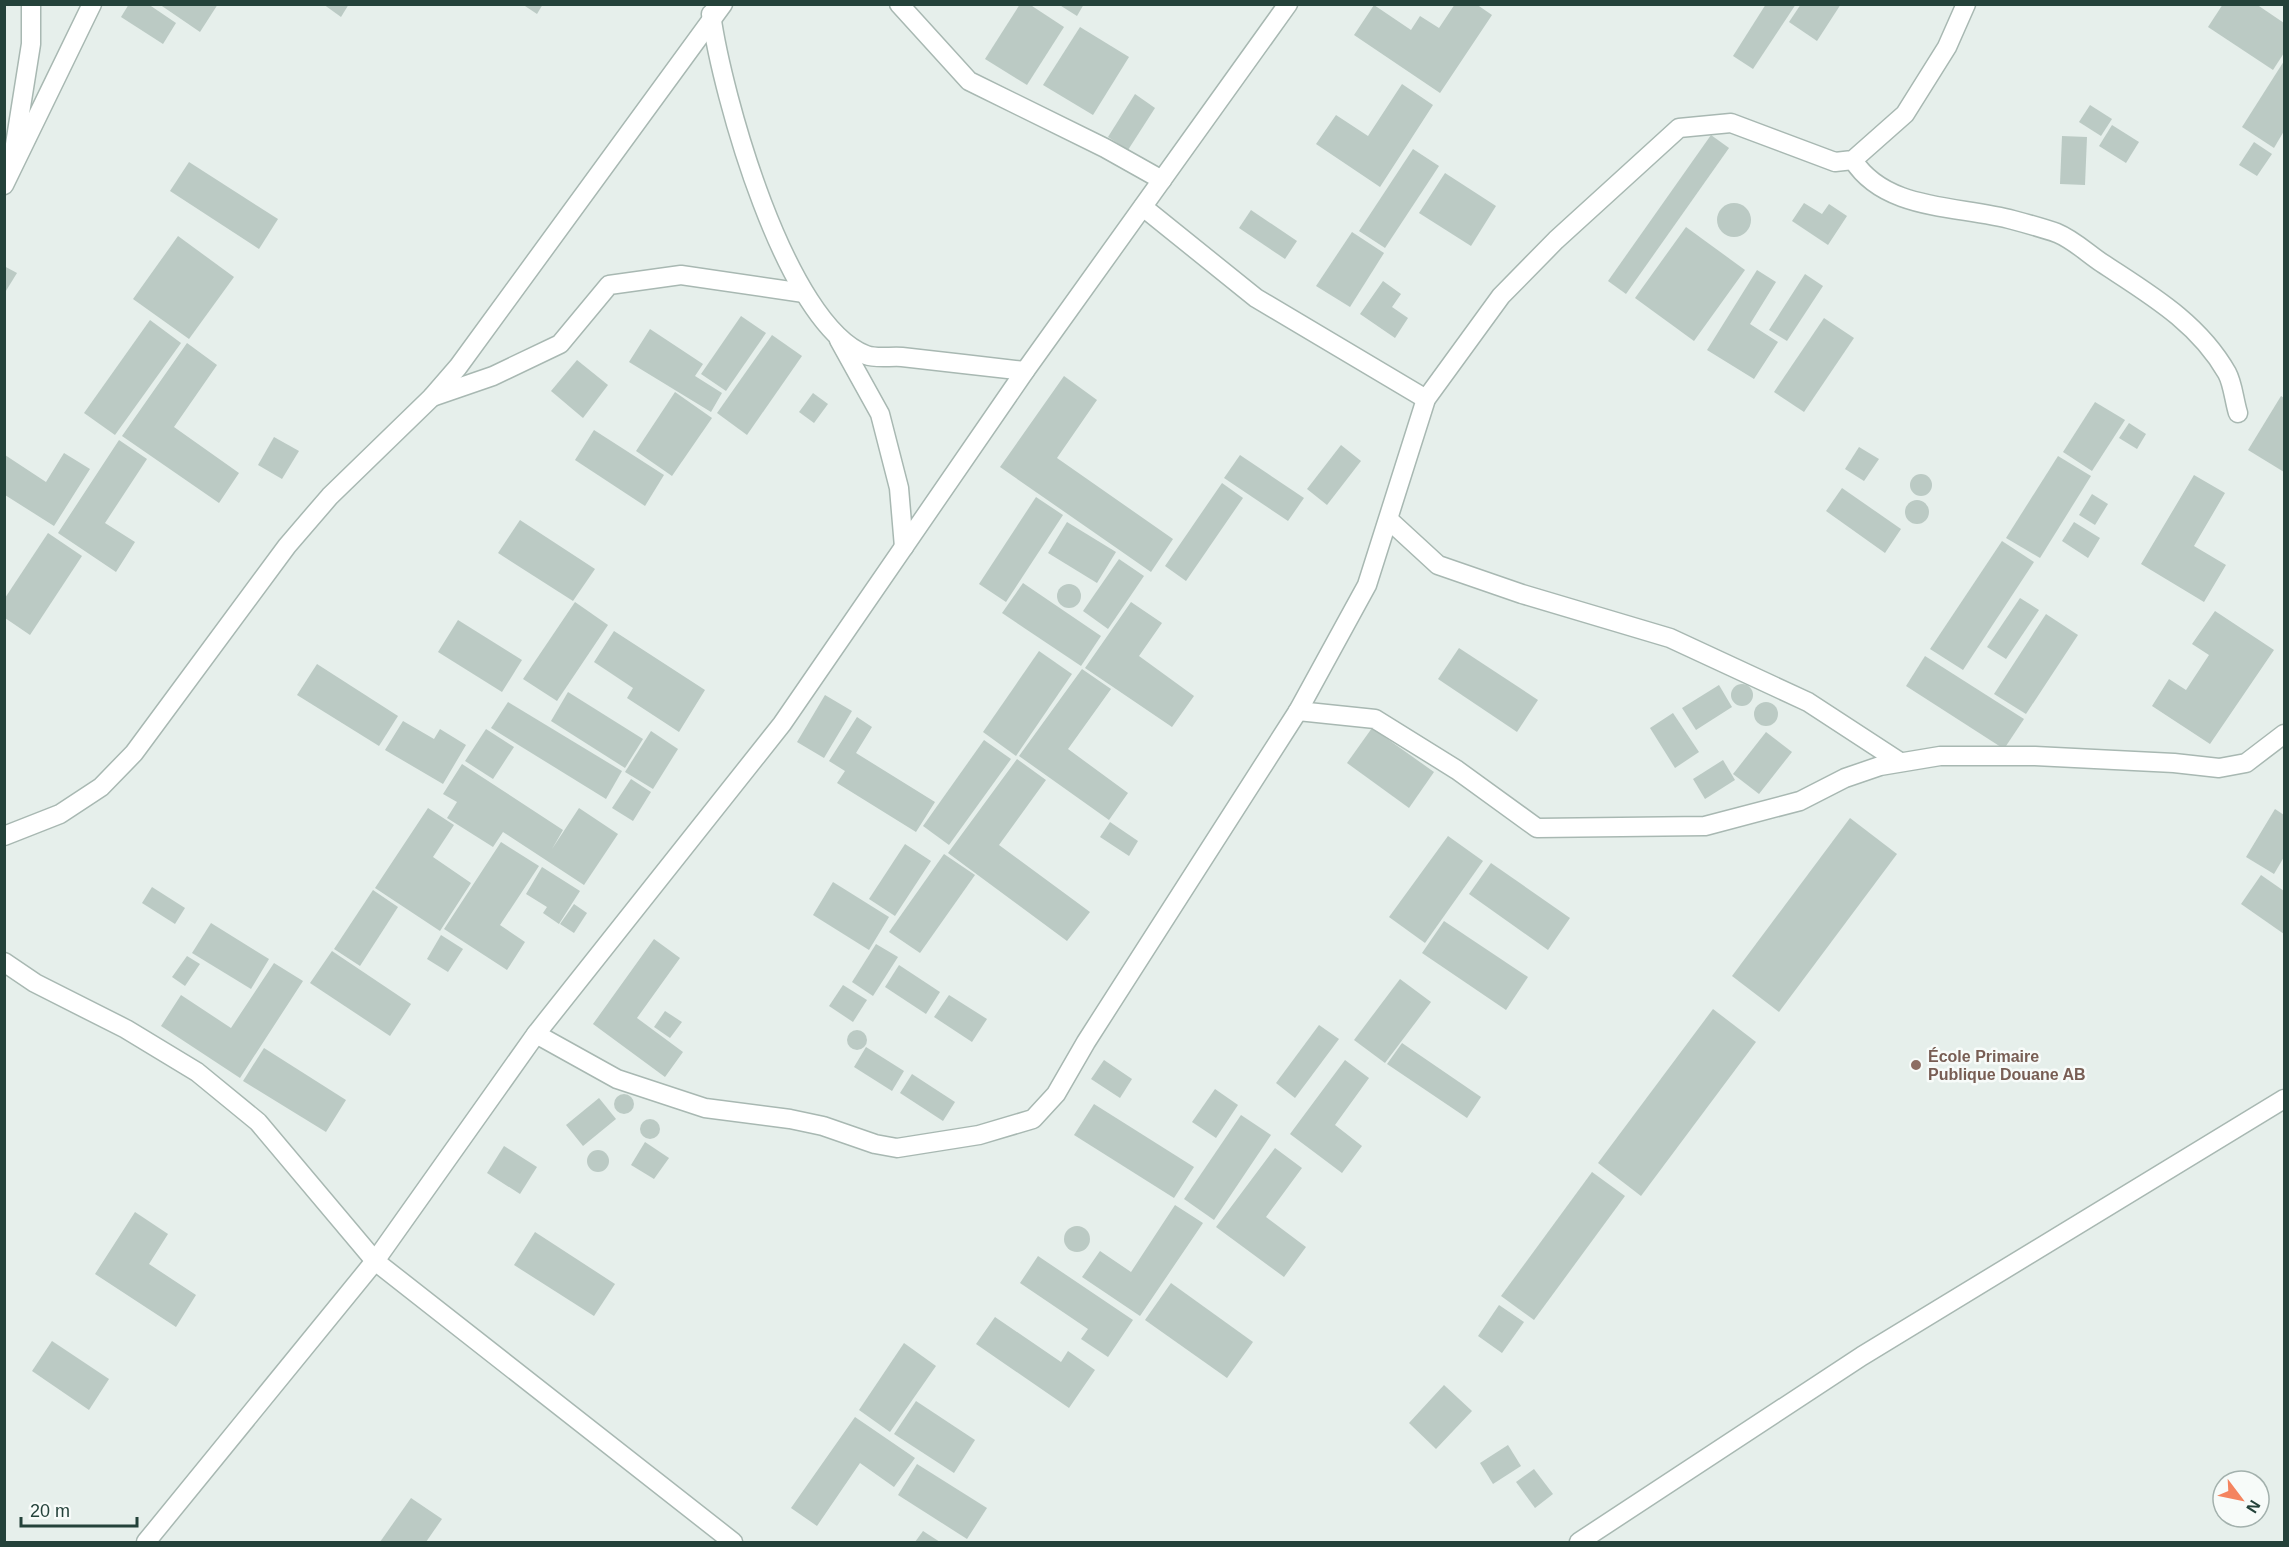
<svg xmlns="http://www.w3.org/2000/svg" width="2289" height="1547" font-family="Helvetica,sans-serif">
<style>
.building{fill:#bbcac4}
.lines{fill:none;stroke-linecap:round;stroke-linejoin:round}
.street-casing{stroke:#a8b8b2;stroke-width:21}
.street{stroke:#fff;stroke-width:18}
.education-dot{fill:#8d6e63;stroke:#f7fbf9;stroke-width:2}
.labels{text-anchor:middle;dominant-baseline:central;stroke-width:5;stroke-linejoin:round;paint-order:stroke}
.education-label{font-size:16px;font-weight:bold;fill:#785e54;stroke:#f7fbf9;text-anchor:start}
</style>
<rect width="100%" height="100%" fill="#e6efeb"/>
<g class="building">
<path d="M129,4H148L176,23L163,44L121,17Z"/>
<path d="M159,4H218L200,32Z"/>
<path d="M323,4H349L341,17Z"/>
<path d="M522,4H543L537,14Z"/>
<path d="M1020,4H1029L1064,27L1027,85L985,59Z"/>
<path d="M1058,4H1084L1077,16Z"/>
<path d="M1455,4H1476L1492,15L1440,93L1354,35L1374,5L1411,30L1420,16L1439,28Z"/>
<path d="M1766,4H1796L1753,69L1733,56Z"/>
<path d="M1801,4H1841L1817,41L1789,22Z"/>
<path d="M2223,4H2256L2284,23V53L2273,70L2208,27Z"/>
<path d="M1080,27L1129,57L1093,115L1043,85Z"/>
<path d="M2284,61V131L2274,148L2242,127Z"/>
<path d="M1402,84L1433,105L1380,187L1316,144L1336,115L1368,136Z"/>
<path d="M1135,94L1155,108L1128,150L1108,137Z"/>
<path d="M2090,105L2112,119L2101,136L2079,122Z"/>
<path d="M2112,125L2139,142L2126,163L2099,146Z"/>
<path d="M1711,135L1729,148L1626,294L1608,281Z"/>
<path d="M2062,136L2087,137L2085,185L2060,184Z"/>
<path d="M2254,142L2272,154L2257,176L2239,165Z"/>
<path d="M1413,149L1439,166L1385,248L1359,231Z"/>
<path d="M189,162L278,219L259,249L170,191Z"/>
<path d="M1445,173L1496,206L1471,246L1419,213Z"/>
<circle cx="1734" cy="220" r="17"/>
<path d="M1804,203L1822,214L1829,204L1847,216L1828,245L1792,221Z"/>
<path d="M1251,210L1297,241L1285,259L1239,228Z"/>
<path d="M1686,227L1745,270L1694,341L1635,298Z"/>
<path d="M1352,232L1384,253L1350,307L1316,286Z"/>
<path d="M178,236L234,277L189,339L133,299Z"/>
<path d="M4,266L17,273L4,294Z"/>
<path d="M1757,270L1776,282L1750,324L1778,342L1754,379L1707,350Z"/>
<path d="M1805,274L1823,286L1787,341L1769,330Z"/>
<path d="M1383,281L1401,294L1392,307L1408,318L1395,338L1360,314Z"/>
<path d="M741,316L766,333L726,391L701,374Z"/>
<path d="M1824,318L1854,338L1804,412L1774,392Z"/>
<path d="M150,320L181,343L115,435L84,413Z"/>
<path d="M650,329L703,364L695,376L722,393L711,412L629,362Z"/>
<path d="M772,335L802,356L747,435L717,413Z"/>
<path d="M187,343L217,365L174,427L239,473L219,503L122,436Z"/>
<path d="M577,360L608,385L583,418L551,391Z"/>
<path d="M1064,376L1097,400L1057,458L1173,539L1151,572L1000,467Z"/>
<path d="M675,392L712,418L672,476L636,451Z"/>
<path d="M813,393L828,404L814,423L799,412Z"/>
<path d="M2281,396L2284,398V472L2248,450Z"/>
<path d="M2095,402L2125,420L2092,471L2063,452Z"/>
<path d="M2129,423L2146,434L2137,449L2119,438Z"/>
<path d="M594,430L664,475L645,506L575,460Z"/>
<path d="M274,437L299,451L282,479L258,465Z"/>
<path d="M119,440L147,459L105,523L135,542L116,572L58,533Z"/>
<path d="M1341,445L1361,461L1327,505L1307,489Z"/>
<path d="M1859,447L1879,459L1864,481L1845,469Z"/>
<path d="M64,453L90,469L54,526L5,495V455L46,482Z"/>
<path d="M1240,455L1304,498L1288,521L1224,478Z"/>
<path d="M2058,456L2091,476L2040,558L2006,538Z"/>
<circle cx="1921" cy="485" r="11"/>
<path d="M2194,475L2225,493L2194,546L2226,565L2204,602L2141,564Z"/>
<path d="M1222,483L1243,498L1186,581L1165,566Z"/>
<path d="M1842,488L1901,529L1885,553L1826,511Z"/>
<path d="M2092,494L2108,504L2095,525L2079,515Z"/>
<path d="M1036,497L1063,515L1006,602L979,584Z"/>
<circle cx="1917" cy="512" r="12"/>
<path d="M520,520L595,569L573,601L498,553Z"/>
<path d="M1067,522L1116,552L1097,583L1048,553Z"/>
<path d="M2074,522L2100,538L2088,558L2062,541Z"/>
<path d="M48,533L82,556L30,635L5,618V598Z"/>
<path d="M2002,541L2034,562L1963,670L1930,649Z"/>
<path d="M1119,559L1144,576L1108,629L1083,611Z"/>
<path d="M1023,583L1101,636L1081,666L1002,613Z"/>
<circle cx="1069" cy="596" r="12"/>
<path d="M2020,598L2039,610L2006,659L1987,647Z"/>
<path d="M575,602L608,625L557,701L523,679Z"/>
<path d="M1131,602L1162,623L1139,656L1194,696L1172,727L1085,668Z"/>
<path d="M2215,611L2274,650L2210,744L2152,706L2169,679L2186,690L2209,655L2192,644Z"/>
<path d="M2046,614L2078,635L2026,714L1994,694Z"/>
<path d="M458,620L522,660L502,692L438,652Z"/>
<path d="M614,631L705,690L679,732L627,698L633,688L594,662Z"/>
<path d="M1459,648L1538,700L1517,732L1438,679Z"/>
<path d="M1039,651L1072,674L1016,756L983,732Z"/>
<path d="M1925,656L2024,719L2004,749L1906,686Z"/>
<path d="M317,664L398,716L379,746L297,695Z"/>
<path d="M1082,669L1111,689L1068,749L1128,793L1109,820L1019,756Z"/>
<circle cx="1742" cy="695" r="11"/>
<path d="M1719,685L1732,707L1696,730L1682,708Z"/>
<path d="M568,692L643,739L625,768L551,721Z"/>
<path d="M825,695L852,711L824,758L797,742Z"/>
<circle cx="1766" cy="714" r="12"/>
<path d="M508,702L622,771L606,799L491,728Z"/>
<path d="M1673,713L1699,752L1675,768L1650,728Z"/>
<path d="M857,717L872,727L856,753L935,802L916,832L837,783L845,771L829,761Z"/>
<path d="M403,721L434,739L440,729L466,745L443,784L385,750Z"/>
<path d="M1372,728L1434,772L1409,808L1347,763Z"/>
<path d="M486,729L514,747L493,779L465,761Z"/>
<path d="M651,731L678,749L653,789L625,772Z"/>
<path d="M1766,732L1792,752L1759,794L1733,774Z"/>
<path d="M984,740L1011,759L949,845L923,826Z"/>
<path d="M1017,759L1046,780L999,845L1090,912L1067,941L948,853Z"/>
<path d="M1723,760L1735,780L1705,799L1693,779Z"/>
<path d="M462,764L563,830L552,849L579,808L618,834L584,885L503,832L493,847L447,818L457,802L443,794Z"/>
<path d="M631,779L651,792L633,821L612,808Z"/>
<path d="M428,808L454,825L433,857L471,883L440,931L375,888Z"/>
<path d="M2275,809L2284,815V857L2274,874L2246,857Z"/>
<path d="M1850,818L1897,854L1779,1012L1732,976Z"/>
<path d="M1110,822L1138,841L1129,856L1100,837Z"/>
<path d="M1448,836L1483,861L1425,943L1389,917Z"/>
<path d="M501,842L539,866L500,925L525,942L507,970L444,929Z"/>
<path d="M905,844L931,861L895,916L869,899Z"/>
<path d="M944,854L975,875L920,953L889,932Z"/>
<path d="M1491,863L1570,918L1548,950L1469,894Z"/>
<path d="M542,867L580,891L559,924L543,913L547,907L526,894Z"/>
<path d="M2261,875L2284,891V934L2241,904Z"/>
<path d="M833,882L889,917L869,950L813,915Z"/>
<path d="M152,887L185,908L175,924L142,903Z"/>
<path d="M373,890L398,907L360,966L334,949Z"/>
<path d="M574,904L587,913L574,933L560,924Z"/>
<path d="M1444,921L1528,977L1506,1010L1422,953Z"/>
<path d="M211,923L269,959L251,989L192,953Z"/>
<path d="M441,935L463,949L448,972L427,959Z"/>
<path d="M654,939L680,958L637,1018L683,1052L665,1077L593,1024Z"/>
<path d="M876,944L898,957L873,996L852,982Z"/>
<path d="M332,951L411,1004L390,1036L310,983Z"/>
<path d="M187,956L200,964L185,986L172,977Z"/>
<path d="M274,963L303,981L240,1078L161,1026L181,995L231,1028Z"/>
<path d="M899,965L940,992L926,1014L885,987Z"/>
<path d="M1400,979L1431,1002L1385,1063L1354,1040Z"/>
<path d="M843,985L867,1000L853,1022L829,1006Z"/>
<path d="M949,995L987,1019L972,1042L934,1017Z"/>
<path d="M1713,1009L1756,1042L1641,1196L1598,1163Z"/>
<path d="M665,1011L682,1022L670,1038L654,1027Z"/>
<path d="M1319,1025L1339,1039L1295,1098L1276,1083Z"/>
<circle cx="857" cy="1040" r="10"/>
<path d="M1402,1043L1481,1097L1467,1118L1387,1064Z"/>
<path d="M866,1047L904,1071L892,1091L854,1067Z"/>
<path d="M264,1048L346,1100L326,1132L243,1081Z"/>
<path d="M1104,1060L1132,1079L1120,1098L1091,1079Z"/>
<path d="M1345,1060L1369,1078L1335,1125L1362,1146L1342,1173L1290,1134Z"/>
<path d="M912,1074L955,1102L943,1121L900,1093Z"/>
<path d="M1215,1089L1238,1105L1216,1138L1192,1122Z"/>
<circle cx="624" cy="1104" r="10"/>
<path d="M599,1098L616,1119L583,1146L566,1125Z"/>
<path d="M1094,1104L1194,1167L1174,1198L1074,1135Z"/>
<path d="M1241,1115L1271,1135L1214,1220L1184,1199Z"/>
<circle cx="650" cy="1129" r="10"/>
<path d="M645,1142L669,1158L654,1179L631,1165Z"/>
<path d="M504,1146L537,1167L520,1194L487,1173Z"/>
<path d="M1275,1148L1302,1168L1266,1217L1306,1247L1284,1277L1216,1227Z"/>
<circle cx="598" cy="1161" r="11"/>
<path d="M1592,1172L1625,1196L1534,1320L1501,1296Z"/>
<path d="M1175,1205L1203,1223L1140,1316L1082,1277L1100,1251L1131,1272Z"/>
<path d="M135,1212L168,1234L149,1264L196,1295L176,1327L95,1274Z"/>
<circle cx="1077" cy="1239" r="13"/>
<path d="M535,1232L615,1284L594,1316L514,1265Z"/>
<path d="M1038,1256L1133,1320L1108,1357L1081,1339L1088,1329L1020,1283Z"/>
<path d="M1171,1283L1253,1342L1227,1378L1145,1320Z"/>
<path d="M1499,1305L1524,1322L1502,1353L1478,1336Z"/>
<path d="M995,1317L1061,1362L1068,1351L1095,1370L1069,1408L976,1344Z"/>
<path d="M52,1341L109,1379L89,1410L32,1371Z"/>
<path d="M904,1343L936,1366L890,1432L859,1410Z"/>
<path d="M1444,1385L1472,1411L1436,1449L1409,1423Z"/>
<path d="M916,1401L975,1440L954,1473L894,1434Z"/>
<path d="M855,1417L915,1458L894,1487L860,1463L817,1526L791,1508Z"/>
<path d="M1508,1445L1521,1466L1493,1484L1480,1463Z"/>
<path d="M917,1464L987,1508L967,1539L898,1495Z"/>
<path d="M1534,1469L1553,1494L1535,1508L1516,1482Z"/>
<path d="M411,1498L442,1519L426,1542H380Z"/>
<path d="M923,1531L940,1542H915Z"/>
</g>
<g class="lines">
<defs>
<g id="street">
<path d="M899,4L969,81L1105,148L1162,180"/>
<path d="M711,14C722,94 785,324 866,355C876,359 891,356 902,357C943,362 984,366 1025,371"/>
<path d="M13,157L31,44V4"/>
<path d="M1853,160C1886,212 1960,205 2013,220C2028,224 2043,228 2057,233C2074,240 2087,253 2102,263C2149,294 2198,322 2227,373C2233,384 2234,400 2238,413"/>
<path d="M4,185L92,4"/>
<path d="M1143,207L1256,298L1426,399"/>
<path d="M839,340L880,414L899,488L904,547"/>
<path d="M432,397L493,376L560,344L609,285L681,275L804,293"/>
<path d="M1389,520L1438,565L1522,594L1670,638L1808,702L1900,762"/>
<path d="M1298,711L1375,719L1457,770L1537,828L1705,826L1800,801L1845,778L1880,766L1940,756H2035L2174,763L2219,768L2246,763L2284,734"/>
<path d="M4,836L60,814L101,787L134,753L287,546L330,496L432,397L458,367L723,4"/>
<path d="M4,962L35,983L126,1029L197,1072L258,1122L375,1261L733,1542"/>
<path d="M536,1034L617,1079L705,1108L790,1119L823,1126L875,1144L897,1148L979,1135L1033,1119L1056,1094L1086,1042L1298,711L1367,585L1426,399L1501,296L1556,240L1679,128L1731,123L1835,162L1853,160L1905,114L1947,47L1966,4"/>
<path d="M146,1542L375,1261L536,1034L782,724L1025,371L1288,4"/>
<path d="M1579,1542L1862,1356L2284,1099"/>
</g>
</defs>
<use href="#street" class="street-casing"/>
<use href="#street" class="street"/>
</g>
<circle class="education-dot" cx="1916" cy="1065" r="6"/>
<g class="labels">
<g class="education-label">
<text x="1928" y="1056">École Primaire<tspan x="1928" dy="18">Publique Douane AB</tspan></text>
</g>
</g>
<rect width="2289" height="1547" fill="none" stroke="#24423a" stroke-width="12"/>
<g transform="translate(2241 1499) rotate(122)"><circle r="28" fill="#f7fbf9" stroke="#a3b1ad" stroke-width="1.5"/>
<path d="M0-4.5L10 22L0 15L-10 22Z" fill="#f4845f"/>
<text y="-9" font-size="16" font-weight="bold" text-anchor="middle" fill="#24423a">N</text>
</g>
<path d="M21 1517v9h116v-9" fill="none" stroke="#24423a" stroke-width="3"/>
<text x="30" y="1517" font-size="18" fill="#24423a" stroke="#f7fbf9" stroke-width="4.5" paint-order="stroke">20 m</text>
</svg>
